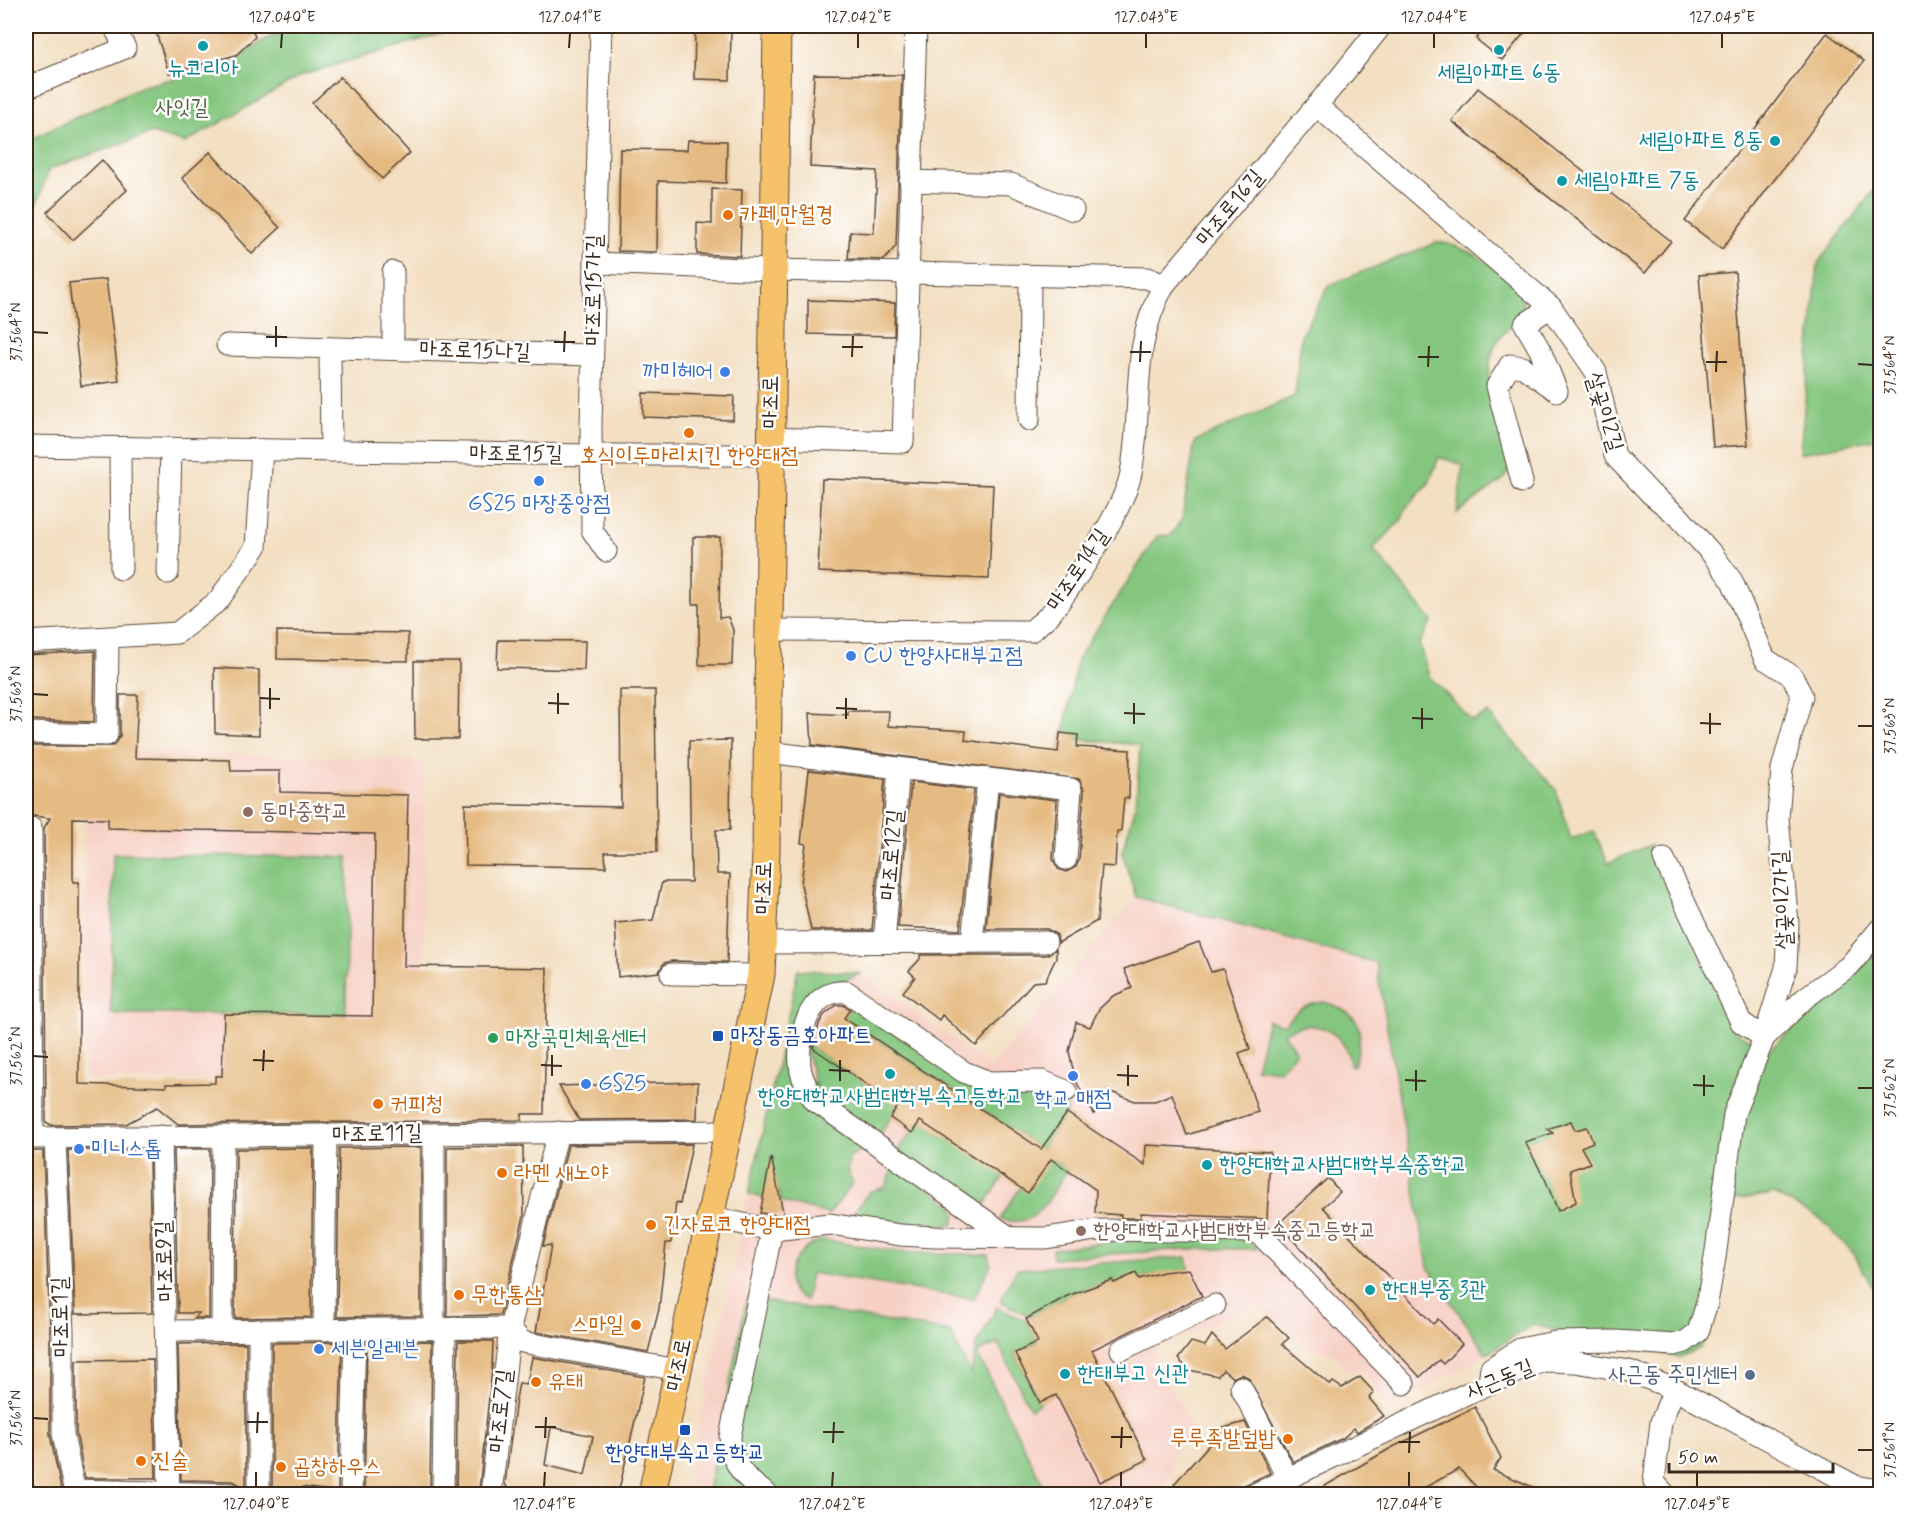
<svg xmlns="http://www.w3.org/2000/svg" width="1906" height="1520" font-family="Mynerve,'Poor Story',sans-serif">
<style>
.built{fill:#f7d1c6}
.green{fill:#84c67f;stroke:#60784e;stroke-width:1.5}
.building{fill:#e6bb83;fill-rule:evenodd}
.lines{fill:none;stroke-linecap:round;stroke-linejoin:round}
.minor-casing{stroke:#574537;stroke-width:23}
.major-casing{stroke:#574537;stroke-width:29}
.minor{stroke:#fff;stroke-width:21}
.major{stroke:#f5c16b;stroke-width:27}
.ticks{fill:none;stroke:#3b2a1e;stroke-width:2}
.culture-dot{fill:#0f9aa8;stroke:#fff;stroke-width:2}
.food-dot{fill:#e8710a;stroke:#fff;stroke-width:2}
.shop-dot{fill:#3f7fe0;stroke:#fff;stroke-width:2}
.education-dot{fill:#8d6e63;stroke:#fff;stroke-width:2}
.transit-dot{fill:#1a4fb4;stroke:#fff;stroke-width:2}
.leisure-dot{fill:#2e9e5b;stroke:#fff;stroke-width:2}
.service-dot{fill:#5c6f8a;stroke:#fff;stroke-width:2}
.labels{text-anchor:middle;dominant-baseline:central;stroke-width:5;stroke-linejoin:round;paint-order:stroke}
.culture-label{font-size:22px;fill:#0d838f;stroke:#fff;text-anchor:start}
.park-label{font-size:22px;fill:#556140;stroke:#fff}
.street-label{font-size:22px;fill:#3b2a1e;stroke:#fff}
.food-label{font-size:22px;fill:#c56008;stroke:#fff;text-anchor:start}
.shop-label{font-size:22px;fill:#366cbe;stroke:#fff;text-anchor:start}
.education-label{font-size:22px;fill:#785e54;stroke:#fff;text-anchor:start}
.transit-label{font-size:22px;fill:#164399;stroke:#fff;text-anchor:start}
.leisure-label{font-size:22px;fill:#27864d;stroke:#fff;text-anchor:start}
.service-label{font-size:22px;fill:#4e5e75;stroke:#fff;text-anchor:end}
.neatline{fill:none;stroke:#3b2a1e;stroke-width:2}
.ticks-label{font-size:15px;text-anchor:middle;fill:#3b2a1e}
</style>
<rect width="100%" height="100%" fill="#fff"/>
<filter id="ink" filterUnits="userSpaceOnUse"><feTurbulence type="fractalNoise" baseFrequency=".0167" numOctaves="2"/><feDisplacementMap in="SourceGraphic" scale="12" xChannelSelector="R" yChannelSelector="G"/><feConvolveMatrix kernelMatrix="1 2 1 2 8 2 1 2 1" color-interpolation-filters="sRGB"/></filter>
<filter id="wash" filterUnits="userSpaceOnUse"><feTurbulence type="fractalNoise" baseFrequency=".008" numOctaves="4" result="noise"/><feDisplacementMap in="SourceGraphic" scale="24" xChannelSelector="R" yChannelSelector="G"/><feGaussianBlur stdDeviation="1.35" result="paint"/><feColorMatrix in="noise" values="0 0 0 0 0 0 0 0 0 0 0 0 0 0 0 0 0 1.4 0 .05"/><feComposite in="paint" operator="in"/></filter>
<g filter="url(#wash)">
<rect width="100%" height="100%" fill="#f3dfc2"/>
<g class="built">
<path d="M85,749L424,761V1082L84,1080Z"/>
<path d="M1136,897L1376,964L1428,1267L1486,1354L1388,1410L1363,1370L1349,1371L1331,1352L1309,1350L1258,1304L1152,1350L1195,1435L1179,1444L1161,1494H684L798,970L861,973L991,1067Z"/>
</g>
<g class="green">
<path d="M309,26H457V29L302,75L185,143L152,133L49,169L36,206L26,173L27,141L140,87L235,63L250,49L276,33Z"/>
<path d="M1880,182V438L1800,453L1818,263Z"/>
<path d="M1438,242C1464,245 1498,266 1515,286C1521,293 1523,305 1525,313C1516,322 1501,333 1496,344C1477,381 1500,428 1512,463L1505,478L1457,513L1463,465L1439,457L1429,483L1406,508L1402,519L1373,549L1432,621L1419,644L1429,676L1472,721L1488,713L1556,790L1571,839L1594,831L1608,863L1650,845L1734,1031L1768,1051L1865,964L1880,940V1301L1854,1254L1821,1219L1774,1194L1734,1200L1716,1312L1700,1348L1679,1357L1532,1325L1486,1354L1428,1267L1376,963L1136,897L1122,852L1136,805L1140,745L1063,738L1077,660L1157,536L1171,535L1182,519L1195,441L1295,396L1301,336L1329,285Z"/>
<path d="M113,854L348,857L346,1014H111Z"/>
<path d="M798,970L861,973C800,1000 799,991 795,1061L861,1142L862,1150L850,1156C847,1167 846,1173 853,1183L829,1214L781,1202L778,1189L763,1198L749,1194Z"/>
<path d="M1324,1002C1364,1014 1364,1030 1354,1066H1350C1349,1033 1312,1014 1284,1033L1296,1052L1279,1071L1256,1068L1268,1020L1284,1025C1296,1010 1305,1004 1324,1002Z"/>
<path d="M852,1006L967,1080L1000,1096C1024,1091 1047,1093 1068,1108L1067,1113L1041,1149L844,1018Z"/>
<path d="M804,1042L898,1106L878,1138L819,1098Z"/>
<path d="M920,1121L1004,1176L982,1209L897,1151Z"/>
<path d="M1051,1159L1067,1170C1049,1197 1038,1231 1000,1219L1020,1188Z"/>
<path d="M898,1168L951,1204L956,1214L953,1225L886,1222L851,1216L869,1192L886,1187L892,1170Z"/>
<path d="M1249,1235L1257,1249H1187L1053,1258L1052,1249L1156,1236Z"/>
<path d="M824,1240L900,1252L988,1255L991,1265L973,1299L811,1273L806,1300C772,1288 796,1244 824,1240Z"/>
<path d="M1187,1257L1189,1269L1114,1283L1112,1280L1067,1296L1031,1317L1000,1301L1017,1269Z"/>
<path d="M747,1298L950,1332L971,1374L976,1345L997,1307L1028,1322L1038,1342L1015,1353L1040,1403L1030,1409L998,1343L977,1353L1044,1487L1030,1494H717L708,1491Z"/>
</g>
<g id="blocks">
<g class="building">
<path d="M154,26H251L255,37L236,55L169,73Z"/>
<path d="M695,26H731L730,80L694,79Z"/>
<path d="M1487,26H1530L1502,60L1476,39Z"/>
<path d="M1827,33L1864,61L1722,249L1685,221Z"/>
<path d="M814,74L902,75L896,246L884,260L848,259L850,232L874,233L877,171L810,167Z"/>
<path d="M340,77L410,153L382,179L312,103Z"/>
<path d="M1478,88L1671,241L1645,273L1452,121Z"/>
<path d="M688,140L727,141L726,183L658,181L657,252L618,251L620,149L687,150Z"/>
<path d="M210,152L280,228L252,254L182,178Z"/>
<path d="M102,160L127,190L73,240L47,212Z"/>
<path d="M712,189L742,190L740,256L697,254V223L712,224Z"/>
<path d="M1735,272L1748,445L1713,447L1699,275Z"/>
<path d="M106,279L119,381L81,386L69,283Z"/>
<path d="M808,300L895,303L894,336L808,334Z"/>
<path d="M643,393L734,396L733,420L643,417Z"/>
<path d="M822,479L993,485L989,579L818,572Z"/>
<path d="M693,537H720L719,618L728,617L733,630L732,665H699V604H693Z"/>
<path d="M277,631L408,633V661L277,659Z"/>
<path d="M498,640L585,641L584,670L497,668Z"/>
<path d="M95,651L94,722L26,720V655Z"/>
<path d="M414,661H459L458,739H415Z"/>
<path d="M214,668L259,670V735L215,733Z"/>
<path d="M620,690H655L657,852H605L606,867L466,865L465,804L621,807Z"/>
<path d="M120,695H138L135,758L230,760L231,771H280V792L408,795L404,966L547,968L544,1114H522V1120L178,1124L157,1107L126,1124L51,1125L46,1122L44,828L50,818L26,815V746H113L120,736ZM73,818L108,819V828L375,834L372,1016L224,1014L222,1076H215V1083L166,1084V1087L79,1084V882H73Z"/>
<path d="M848,711H889L888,726L966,731L965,740L1058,752L1060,733L1078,735L1077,747L1130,750L1129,798H1124L1121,831H1117L1115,867L1102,866L1097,921L1058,943L1057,935L1047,929H986L999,793L1057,800L1053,859L1058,869L1066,872L1076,867L1079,860L1084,790L1079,779L812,745L810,713L848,715Z"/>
<path d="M731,740L730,830H716L717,874H730L727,962L671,961L664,963L659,972L618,977L615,923L653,920L662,882H691L689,741Z"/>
<path d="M809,770L885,779L872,930H811L801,884L806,844L801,843Z"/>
<path d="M911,782L974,790L960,930L898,927Z"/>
<path d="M1199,942L1211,972L1223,969L1250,1049L1239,1053L1258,1112L1187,1135L1172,1094L1155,1101H1135L1108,1091L1094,1114L1077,1083L1072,1065L1069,1051L1076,1022L1090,1027L1099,1009L1113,996L1132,988L1124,969Z"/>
<path d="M1056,949V958L1045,981L1033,982L976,1046L942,1015L939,1020L903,992L915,977L909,971L920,959V955H1046Z"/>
<path d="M837,1005H843L850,1009L844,1018L1041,1149L1067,1113L1145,1165L1146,1145L1270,1152L1267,1219L1141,1213V1218H1121V1215L1095,1213L1096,1190L1051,1159L1028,1193L920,1121L912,1133L899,1124L890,1118L898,1106L813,1048L819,1024L824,1015Z"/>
<path d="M698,1082L697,1119L579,1120L559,1086Z"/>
<path d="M1571,1121L1575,1130L1587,1127L1593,1142L1581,1147L1590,1163L1570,1170L1576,1202L1558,1211L1545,1179L1525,1142L1553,1133L1547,1129Z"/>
<path d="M692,1144L680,1204L676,1203L671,1243H666L659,1309L648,1352L536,1332L551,1245L543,1246L568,1145Z"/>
<path d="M523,1146L524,1216L500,1315L447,1316V1147Z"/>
<path d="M421,1147V1316L337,1317L339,1148Z"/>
<path d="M313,1148L311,1317L235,1318L236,1149Z"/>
<path d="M174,1149H210L209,1318H194L199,1313H178Z"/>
<path d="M68,1150H142L149,1159L152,1313L75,1314Z"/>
<path d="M26,1151H43L50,1332V1434L62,1494H40L33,1484L26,1436Z"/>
<path d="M771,1157L784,1216L760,1213Z"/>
<path d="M1328,1178L1340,1192L1323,1207L1433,1324L1438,1319L1462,1344L1443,1364L1439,1360L1420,1377L1278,1224Z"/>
<path d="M1189,1269L1202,1296L1092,1350L1147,1460L1100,1482L1056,1395L1040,1403L1015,1353L1038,1342L1026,1319L1067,1296L1112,1280L1114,1283L1136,1273L1139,1279L1163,1272Z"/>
<path d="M1267,1317L1289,1338L1282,1344L1330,1385L1333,1382L1342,1388L1360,1377L1374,1392L1369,1398L1384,1416L1357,1432L1354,1428L1343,1438L1293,1462L1248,1377L1241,1374L1233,1378L1223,1370L1218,1376L1189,1370L1178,1359L1191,1342L1205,1346L1212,1335L1225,1349Z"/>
<path d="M432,1341L430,1491H424L423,1494H364L367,1342Z"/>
<path d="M458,1341H493L492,1369L479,1490L473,1494H456Z"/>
<path d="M342,1342L338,1492L303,1487V1489L272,1488V1343Z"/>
<path d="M246,1343V1488L233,1481L181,1480L178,1344Z"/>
<path d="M532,1357L645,1377L618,1494H511L505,1484L516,1399L519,1383L527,1384ZM551,1427L593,1436L585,1475L545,1465Z"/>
<path d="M153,1359L156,1478H85L76,1433V1360Z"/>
<path d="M1475,1407L1501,1458L1493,1470L1549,1494H1483L1459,1469L1413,1494H1311L1391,1448Z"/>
<path d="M1245,1422L1270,1473L1226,1494H1184L1174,1484L1224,1428Z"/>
</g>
</g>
</g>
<g filter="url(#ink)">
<use href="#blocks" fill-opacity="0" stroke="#574537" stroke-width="1.5"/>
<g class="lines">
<defs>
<g id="minor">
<path d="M601,26L591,425L592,530L606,551"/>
<path d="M26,88L125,48L114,26"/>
<path d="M1317,106L1551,307L1596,372L1615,456L1651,494L1679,517L1713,555L1732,581L1765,659L1792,676L1802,696L1782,769L1778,818L1788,924L1786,968L1764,1038L1741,1022L1664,859"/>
<path d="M910,181L1011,184L1073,210"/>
<path d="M595,263L773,270L1147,278L1164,285"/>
<path d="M393,272V349"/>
<path d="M227,345L592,355"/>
<path d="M330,348L331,451"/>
<path d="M1029,420L1030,276"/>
<path d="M770,438L903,442L916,26"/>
<path d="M26,446L591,455H770"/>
<path d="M120,448L121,569"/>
<path d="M1522,482L1497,386L1510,365L1523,367L1557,391L1540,350L1525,324L1551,307"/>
<path d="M168,573L171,449"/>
<path d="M768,630L1031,631C1038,625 1046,619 1052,612C1075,581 1124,510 1131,473C1144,405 1128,351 1164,285L1339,79L1381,26"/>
<path d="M26,642L177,633L218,601L256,547L262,450"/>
<path d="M26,733L107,735L108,638"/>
<path d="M767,752L1071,789L1066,859"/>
<path d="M26,828H31L33,1138"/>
<path d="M884,942L899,768"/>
<path d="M972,942L988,779"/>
<path d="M762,943L1046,942"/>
<path d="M671,974L761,975"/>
<path d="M161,1136L169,1493"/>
<path d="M26,1138L728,1131"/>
<path d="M55,1138L63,1332V1434L75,1494"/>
<path d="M710,1217L772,1230L830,1224L900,1235L935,1237L1046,1238L1096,1230L1258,1232L1404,1384"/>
<path d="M1009,1237L815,1101C809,1092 804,1083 801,1072C795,1041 808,987 847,992L964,1072L989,1082L1042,1081L1066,1091"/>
<path d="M434,1329V1134"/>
<path d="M222,1330L223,1136"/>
<path d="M324,1330L326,1135"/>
<path d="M167,1331L510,1328L522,1342L678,1370"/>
<path d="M1121,1350L1215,1305"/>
<path d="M1489,1384L1491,1368L1520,1349L1555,1342L1617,1341L1674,1345L1685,1342L1698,1332L1707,1303L1715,1258L1734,1114L1764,1038L1805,998L1849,966L1880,929"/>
<path d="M1241,1387L1288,1479"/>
<path d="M74,1490L233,1494"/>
<path d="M259,1494V1330"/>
<path d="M351,1494L355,1329"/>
<path d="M443,1494L445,1328"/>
<path d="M491,1494L510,1328L558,1132"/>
<path d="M767,1494C746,1480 730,1463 730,1437L772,1230"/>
<path d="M1255,1494L1468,1393L1543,1361L1575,1362L1629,1371L1674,1389L1855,1486L1880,1490"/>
<path d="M1665,1494L1654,1482L1661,1422L1674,1389"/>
</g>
<path id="major" d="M652,1494L761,975L766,852L777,26"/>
</defs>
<use href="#minor" class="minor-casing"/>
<use href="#major" class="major-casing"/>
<use href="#minor" class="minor"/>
<use href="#major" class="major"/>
</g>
</g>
<path class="ticks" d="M281,48L282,33M569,48L570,33M858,48V33M1146,48V33M1434,48V33M1722,48V33M33,332L48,333M266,337H287M554,342H575M276,347V326M842,347H863M564,352L565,331M1130,352H1151M852,357L853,336M1418,357H1439M1140,362L1141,341M1706,362H1727M1858,364L1873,365M1428,367L1429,346M1716,372L1717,351M33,694L48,695M260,698L280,699M548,703L569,704M836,708L857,709M270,709V688M1124,713L1145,714M558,714V693M1412,718L1433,719M846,719V698M1700,723L1721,724M1134,724V703M1858,726H1873M1422,729V708M1710,734V713M33,1056L48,1057M253,1060L274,1061M541,1065L562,1066M829,1070L850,1071M263,1071L264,1050M1117,1075L1138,1076M552,1076V1055M1405,1080L1426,1081M840,1081V1060M1693,1085L1714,1086M1128,1086V1065M1858,1088H1873M1416,1091V1070M1704,1096V1075M33,1418L48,1419M247,1422H268M535,1427H556M823,1432H844M257,1433L258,1412M1111,1437H1132M545,1438L546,1417M1399,1442H1420M833,1443L834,1422M1121,1448L1122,1427M1858,1450H1873M1409,1453L1410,1432M256,1487V1472M544,1487L545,1472M832,1487L833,1472M1121,1487V1472M1409,1487V1472M1697,1487V1472"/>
<g class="culture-dot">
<circle cx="203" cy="46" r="6"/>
<circle cx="1499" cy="50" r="6"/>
<circle cx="1775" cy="141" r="6"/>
<circle cx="1562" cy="181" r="6"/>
<circle cx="890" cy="1074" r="6"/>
<circle cx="1207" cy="1165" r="6"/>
<circle cx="1370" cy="1290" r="6"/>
<circle cx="1065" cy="1374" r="6"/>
</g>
<g class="food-dot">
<circle cx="728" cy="215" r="6"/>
<circle cx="689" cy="433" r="6"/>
<circle cx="378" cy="1104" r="6"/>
<circle cx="502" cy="1173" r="6"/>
<circle cx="651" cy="1225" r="6"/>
<circle cx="459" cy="1295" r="6"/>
<circle cx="636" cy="1325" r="6"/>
<circle cx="536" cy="1382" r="6"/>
<circle cx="1288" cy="1439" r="6"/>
<circle cx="141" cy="1461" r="6"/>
<circle cx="281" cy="1467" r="6"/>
</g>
<g class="shop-dot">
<circle cx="725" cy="372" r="6"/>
<circle cx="539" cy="481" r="6"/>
<circle cx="851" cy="656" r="6"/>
<circle cx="1073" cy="1076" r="6"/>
<circle cx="586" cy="1084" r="6"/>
<circle cx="79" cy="1149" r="6"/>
<circle cx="319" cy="1349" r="6"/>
</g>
<g class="education-dot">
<circle cx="248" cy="812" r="6"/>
<circle cx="1081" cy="1231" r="6"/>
</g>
<g class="transit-dot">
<rect x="712" y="1030" width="12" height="12" rx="3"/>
<rect x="679" y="1424" width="12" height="12" rx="3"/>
</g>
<circle class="leisure-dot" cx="493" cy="1038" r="6"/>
<circle class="service-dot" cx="1750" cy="1375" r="6"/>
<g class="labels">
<g class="culture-label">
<text x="203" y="69" text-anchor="middle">뉴코리아</text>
<text x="1499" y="73" text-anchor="middle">세림아파트 6동</text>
<text x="1763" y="141" text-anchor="end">세림아파트 8동</text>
<text x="1574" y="181">세림아파트 7동</text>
<text x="890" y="1097" text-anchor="middle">한양대학교사범대학부속고등학교</text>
<text x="1219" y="1165">한양대학교사범대학부속중학교</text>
<text x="1382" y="1290">한대부중 3관</text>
<text x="1077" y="1374">한대부고 신관</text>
</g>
<g class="park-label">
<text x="182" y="108">사잇길</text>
</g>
<g class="street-label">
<text transform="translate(1230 208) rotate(-50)">마조로16길</text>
<text transform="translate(594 290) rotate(-89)">마조로15가길</text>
<text transform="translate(475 351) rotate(2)">마조로15나길</text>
<text transform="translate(771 402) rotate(-89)">마조로</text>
<text transform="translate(1604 412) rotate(73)">살곶이2길</text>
<text transform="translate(516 454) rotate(1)">마조로15길</text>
<text transform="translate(1078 570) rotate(-56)">마조로14길</text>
<text transform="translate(892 855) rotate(-85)">마조로12길</text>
<text transform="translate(764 888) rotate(-88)">마조로</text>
<text transform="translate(1783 900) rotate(-93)">살곶이2가길</text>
<text transform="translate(377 1134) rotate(-1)">마조로11길</text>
<text transform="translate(165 1261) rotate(-92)">마조로9길</text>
<text transform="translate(61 1317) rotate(-91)">마조로1길</text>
<text transform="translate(679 1365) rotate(-78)">마조로</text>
<text transform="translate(1500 1380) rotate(-23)">사근동길</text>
<text transform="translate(501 1411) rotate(-84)">마조로7길</text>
</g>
<g class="food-label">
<text x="740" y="215">카페,만월경</text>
<text x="689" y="456" text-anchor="middle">호식이두마리치킨 한양대점</text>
<text x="390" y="1104">커피청</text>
<text x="514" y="1173">라멘 새노야</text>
<text x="663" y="1225">긴자료코 한양대점</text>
<text x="471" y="1295">무한통삼</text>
<text x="624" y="1325" text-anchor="end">스마일</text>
<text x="548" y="1382">유태</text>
<text x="1276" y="1439" text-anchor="end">루루족발덮밥</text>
<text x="153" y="1461">진술</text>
<text x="293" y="1467">곱창하우스</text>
</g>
<g class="shop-label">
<text x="713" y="372" text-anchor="end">까미헤어</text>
<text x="539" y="504" text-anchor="middle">GS25 마장중앙점</text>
<text x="863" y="656">CU 한양사대부고점</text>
<text x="598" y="1084">GS25</text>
<text x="1073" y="1099" text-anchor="middle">학교 매점</text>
<text x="91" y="1149">미니스톱</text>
<text x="331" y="1349">세븐일레븐</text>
</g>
<g class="education-label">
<text x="260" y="812">동마중학교</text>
<text x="1093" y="1231">한양대학교사범대학부속중고등학교</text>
</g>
<g class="transit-label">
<text x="730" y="1036">마장동금호아파트</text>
<text x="685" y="1453" text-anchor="middle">한양대부속고등학교</text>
</g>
<g class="leisure-label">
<text x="505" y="1038">마장국민체육센터</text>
</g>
<g class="service-label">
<text x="1738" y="1375">사근동 주민센터</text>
</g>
</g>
<rect width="1906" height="1520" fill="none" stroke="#fff" stroke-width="66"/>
<path d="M1669 1463v9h164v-9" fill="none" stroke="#3b2a1e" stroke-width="3"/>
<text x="1678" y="1463" font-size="18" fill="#3b2a1e" stroke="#ffffff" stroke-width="4.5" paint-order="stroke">50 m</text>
<rect x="33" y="33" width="1840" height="1454" class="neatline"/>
<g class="ticks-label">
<text x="282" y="22">127.040°E</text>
<text x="570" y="22">127.041°E</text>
<text x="858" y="22">127.042°E</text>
<text x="1146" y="22">127.043°E</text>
<text x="1434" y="22">127.044°E</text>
<text x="1722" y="22">127.045°E</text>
<text transform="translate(16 332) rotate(-90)" y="5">37.564°N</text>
<text transform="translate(1890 365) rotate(-90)" y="5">37.564°N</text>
<text transform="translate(16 694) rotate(-90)" y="5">37.563°N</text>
<text transform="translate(1890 726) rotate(-90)" y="5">37.563°N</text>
<text transform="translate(16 1056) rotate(-90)" y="5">37.562°N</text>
<text transform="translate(1890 1088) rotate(-90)" y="5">37.562°N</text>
<text transform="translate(16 1418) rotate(-90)" y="5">37.561°N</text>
<text transform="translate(1890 1450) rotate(-90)" y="5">37.561°N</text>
<text x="256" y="1509">127.040°E</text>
<text x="544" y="1509">127.041°E</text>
<text x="832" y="1509">127.042°E</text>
<text x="1121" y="1509">127.043°E</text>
<text x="1409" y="1509">127.044°E</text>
<text x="1697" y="1509">127.045°E</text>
</g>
</svg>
